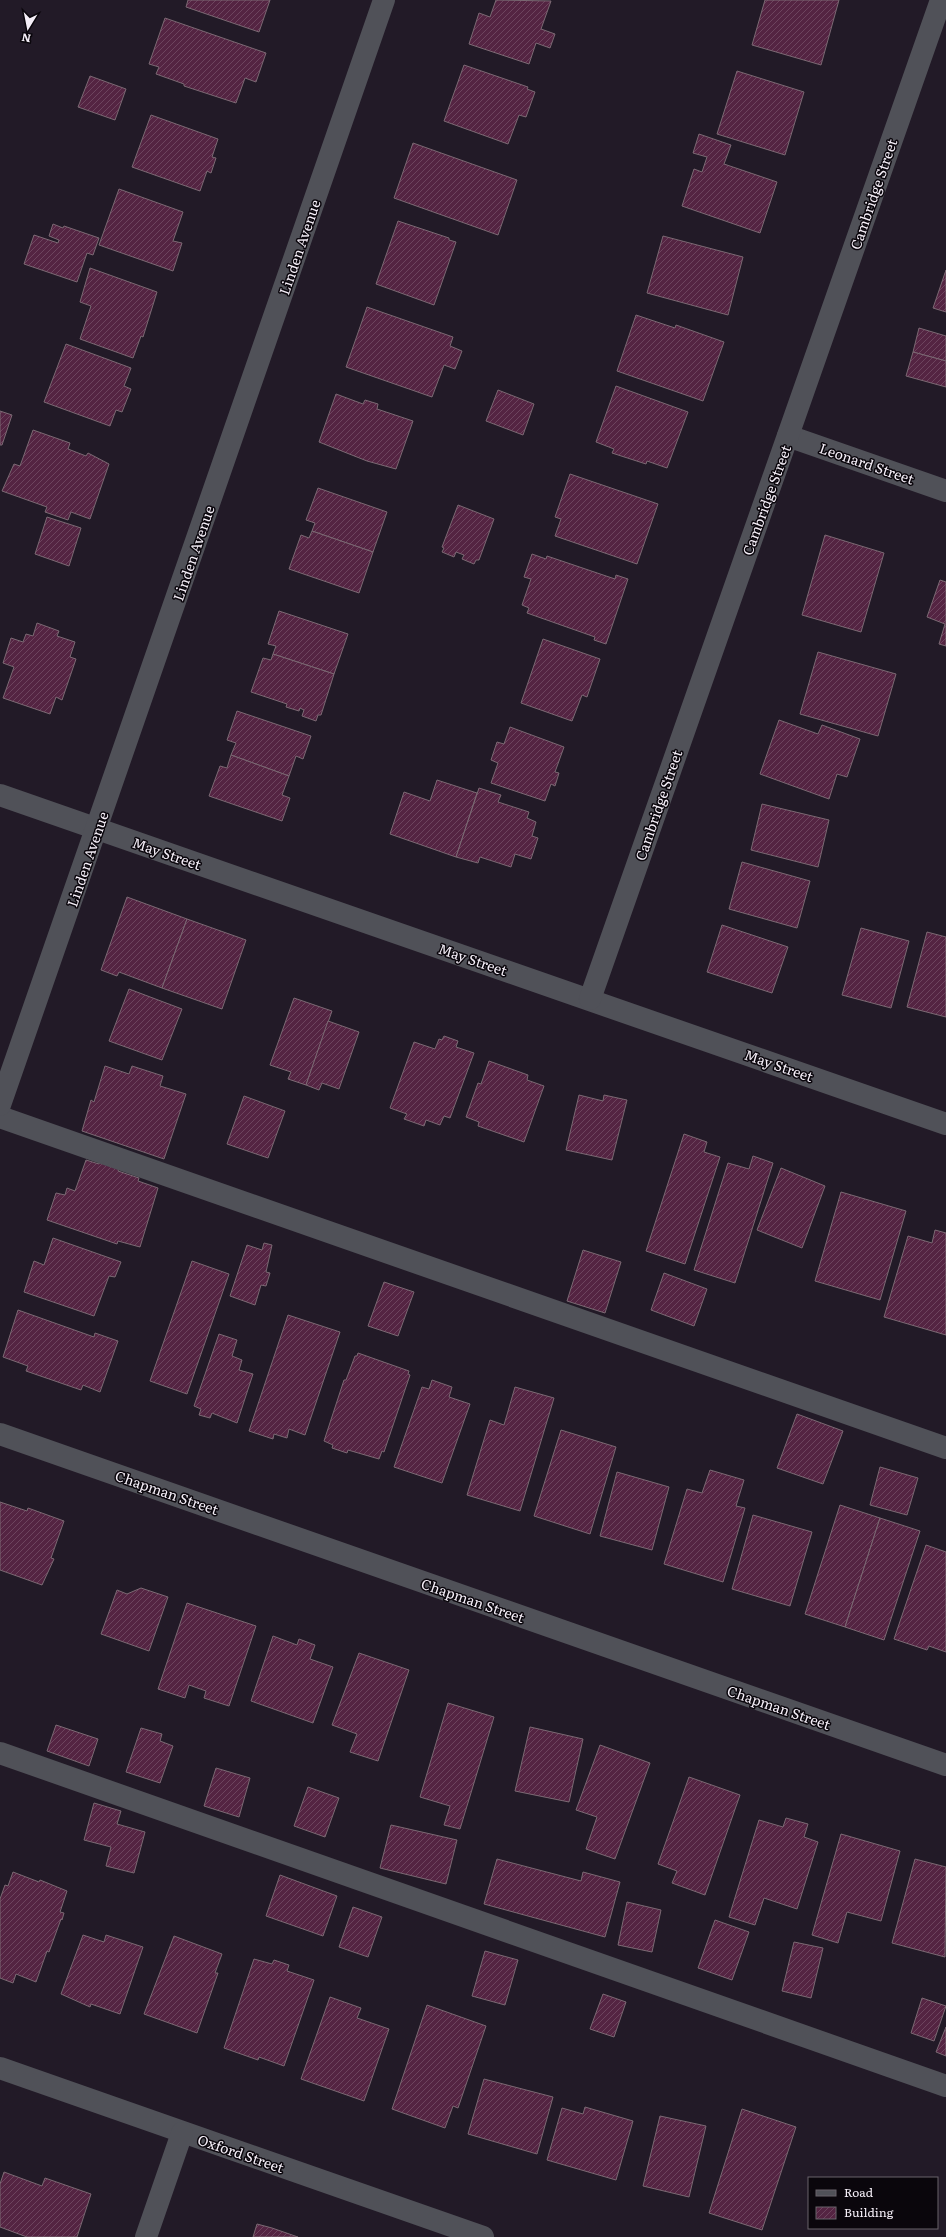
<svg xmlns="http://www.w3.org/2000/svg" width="946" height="2237" font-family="Literata,serif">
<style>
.building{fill:url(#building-hatch);stroke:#7b6973}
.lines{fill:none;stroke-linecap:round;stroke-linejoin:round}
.service{stroke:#505158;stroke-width:22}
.minor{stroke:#505158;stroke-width:22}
.labels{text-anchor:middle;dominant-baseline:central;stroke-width:3;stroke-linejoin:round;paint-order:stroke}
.street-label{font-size:14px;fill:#f5eff8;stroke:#0a060c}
</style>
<defs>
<pattern id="building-hatch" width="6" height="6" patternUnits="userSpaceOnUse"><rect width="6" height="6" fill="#542442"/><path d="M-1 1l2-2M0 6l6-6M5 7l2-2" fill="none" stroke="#6d445e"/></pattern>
</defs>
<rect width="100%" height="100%" fill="#221a27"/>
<g class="building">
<path d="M188,0H270L259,32L186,7Z"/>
<path d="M496,0L551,1L541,29L555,34L550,48L536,43L529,64L469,44L479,13L490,17Z"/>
<path d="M765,0H839L821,65L752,45Z"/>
<path d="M165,18L266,53L256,82L245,78L236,103L184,86V84L156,74L159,67L149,64Z"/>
<path d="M464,65L528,87L527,89L535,92L526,117L519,115L508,144L444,121Z"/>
<path d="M737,71L804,92L785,155L717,134Z"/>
<path d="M90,76L126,89L115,120L78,107Z"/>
<path d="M151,115L218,139L212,157L216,158L211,173L207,171L200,191L132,167Z"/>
<path d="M699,134L731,145L724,164L777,182L760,233L682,206L694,169L702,172L707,157L693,153Z"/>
<path d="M413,143L517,180L498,235L394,198Z"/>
<path d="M119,189L183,212L173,241L182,243L173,271L99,245Z"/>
<path d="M398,221L449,238V240L456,242L434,305L376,284Z"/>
<path d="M53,224L63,228L64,226L99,238L93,255L87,253L77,282L24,264L34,235L58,243L59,240L49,236Z"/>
<path d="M663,236L743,257L728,315L647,293Z"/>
<path d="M90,268L157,292L143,337L141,336L133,358L80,339L91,306L80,302Z"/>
<path d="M946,270V312L933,308Z"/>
<path d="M367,307L453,337L450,346L462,351L455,369L444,365L432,397L346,367Z"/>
<path d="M636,315L675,328L676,325L724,342L703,401L617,371Z"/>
<path d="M919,328L946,336V361L913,352Z"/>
<path d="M66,344L131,368L124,386L131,389L122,412L116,410L110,426L44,402Z"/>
<path d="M913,352L946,361V387L906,376Z"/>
<path d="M616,386L688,412L667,468L647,461L646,464L612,453L614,449L596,442Z"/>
<path d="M498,390L534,404L523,435L486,421Z"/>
<path d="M336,394L363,404L365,400L378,404L377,409L413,421L396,469L367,461L319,442Z"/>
<path d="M0,411L12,415L2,445H0Z"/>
<path d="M33,430L70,443L68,449L86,456L88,453L109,464L90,519L71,512L68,520L45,512L47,507L2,491L14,464L20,466Z"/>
<path d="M570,474L658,504L637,564L555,536L561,519L555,517Z"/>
<path d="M318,488L387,512L373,552L312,531L315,523L306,520Z"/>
<path d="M458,505L494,519L479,560H476L474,564L462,559L464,555L456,552L454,557L442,552L444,548L442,547Z"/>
<path d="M47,517L81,528L69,566L35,554Z"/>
<path d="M312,531L373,552L359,593L289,569L301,535L309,538Z"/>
<path d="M825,535L884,553L861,632L802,615Z"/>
<path d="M532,554L546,559L547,556L615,579L616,575L628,579L606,644L594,640L595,637L527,613L529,608L522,605L531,579L524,577Z"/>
<path d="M940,580L946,582V646L939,644L945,624L927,617Z"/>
<path d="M279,611L348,634L334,674L273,654L276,646L268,644Z"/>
<path d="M37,623L59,631L57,636L75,642L70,657L76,659L62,700L56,697L50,714L3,698L14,667L3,663L11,638L23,642L26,634L33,636Z"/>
<path d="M543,639L600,659L587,697L582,695L572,721L521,703Z"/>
<path d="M818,652L896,674L878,736L800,714Z"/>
<path d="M273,654L334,674L321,715H318L316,721L302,716L304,710L300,708L299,711L286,707L287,704L251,692L263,658L271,660Z"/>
<path d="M237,711L311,736L303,759L296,756L289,776L231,755L236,743L227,740Z"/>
<path d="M779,720L818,734L822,725L860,739L847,777L837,774L829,799L760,774Z"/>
<path d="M510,727L564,747L555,772L559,773L555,786L551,784L545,801L491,783L498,763L491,760L497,742L504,744Z"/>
<path d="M231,755L289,776L282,795L290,798L282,821L209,796L220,766L227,768Z"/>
<path d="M437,780L477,793L456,857L390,834L404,792L430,801Z"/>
<path d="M479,788L501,795L498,802L529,812L527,818L536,822L532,836L538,838L531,859L515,854L511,867L480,857L478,863L456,857Z"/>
<path d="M762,804L829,820L818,867L751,850Z"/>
<path d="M742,862L810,881L797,928L729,909Z"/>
<path d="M127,897L187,919L162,988L119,972L117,976L101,970Z"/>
<path d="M187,919L246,940L222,1009L162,988Z"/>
<path d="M722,925L788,947L772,993L707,972Z"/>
<path d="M861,928L909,941L891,1008L842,995Z"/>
<path d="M927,932L946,937V1017L907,1007Z"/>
<path d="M129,989L182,1009L162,1060L109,1041Z"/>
<path d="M294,998L332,1011L306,1085L288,1079L291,1072L270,1065Z"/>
<path d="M328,1021L359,1032L339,1089L322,1083L319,1090L306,1085Z"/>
<path d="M444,1036L458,1041L456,1047L474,1053L450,1118L444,1116L440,1125L426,1120L424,1126L404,1119L407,1114L390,1108L414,1042L435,1049L439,1039L442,1040Z"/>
<path d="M489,1061L528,1075L527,1080L544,1086L524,1142L478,1126L479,1122L466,1117L478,1083L481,1084Z"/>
<path d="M105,1066L129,1074L132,1066L163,1076L160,1086L186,1094L164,1159L82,1131L91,1100L94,1102Z"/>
<path d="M579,1095L603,1101L604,1095L627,1100L612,1160L566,1150Z"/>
<path d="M244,1096L285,1111L268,1158L227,1144Z"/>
<path d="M684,1134L707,1142L704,1152L720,1157L685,1264L646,1251Z"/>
<path d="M753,1156L773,1163L735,1283L694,1270L728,1163L749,1169Z"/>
<path d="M86,1160L99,1164L100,1161L120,1167L118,1171L139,1178L138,1181L158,1188L140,1247L118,1241L117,1244L47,1220L56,1193L65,1195L67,1188L75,1191Z"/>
<path d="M781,1168L825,1186L802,1248L757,1230Z"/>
<path d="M841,1192L906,1211L880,1300L815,1281Z"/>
<path d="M935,1230L946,1233V1335L884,1317L908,1236L932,1243Z"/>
<path d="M53,1238L121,1262L115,1277L109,1276L94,1316L24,1292L34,1261L44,1265Z"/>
<path d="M264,1243L272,1245L266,1272L270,1273L266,1286L261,1285L255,1305L230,1296L247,1245L262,1250Z"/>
<path d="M583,1250L621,1262L605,1313L567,1301Z"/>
<path d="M192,1261L229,1274L187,1394L150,1381Z"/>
<path d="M664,1273L707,1289L694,1326L651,1310Z"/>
<path d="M384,1282L414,1292L398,1336L368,1326Z"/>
<path d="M18,1310L94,1337L95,1333L118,1341L100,1392L83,1385L81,1390L26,1371L28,1366L3,1357Z"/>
<path d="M288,1315L340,1332L305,1435L289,1429L287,1438L274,1434L273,1439L249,1431Z"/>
<path d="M219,1334L237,1340L232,1356L242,1360L239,1370L253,1374L237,1423L212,1413L210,1418L199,1415L201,1409L194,1406Z"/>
<path d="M358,1353L409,1371L408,1374L410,1375L384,1452L382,1451L379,1459L348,1450L347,1453L332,1448L333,1445L324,1441L344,1380H346L355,1356H357Z"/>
<path d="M432,1380L452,1387L449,1397L470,1404L442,1483L394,1467L422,1387L429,1389Z"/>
<path d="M515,1387L554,1398L520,1511L467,1495L490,1420L504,1425Z"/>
<path d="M797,1414L843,1431L823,1484L777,1468Z"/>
<path d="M561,1430L616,1447L590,1534L534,1516Z"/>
<path d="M880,1467L918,1478L907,1515L870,1505Z"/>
<path d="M710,1470L744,1480L736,1506L745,1508L723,1582L664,1564L687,1489L702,1493Z"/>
<path d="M617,1472L669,1487L652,1550L600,1536Z"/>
<path d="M0,1502L27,1511L28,1508L64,1521L51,1558L54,1559L42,1585L0,1570Z"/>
<path d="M840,1505L880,1518L845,1627L805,1614Z"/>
<path d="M753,1515L812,1532L790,1606L732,1589Z"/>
<path d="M880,1518L920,1531L884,1640L845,1627Z"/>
<path d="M926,1545L946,1552V1652L929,1646L927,1650L894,1639Z"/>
<path d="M141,1588L168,1597L149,1651L101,1634L117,1590L127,1594Z"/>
<path d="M187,1603L256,1626L229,1706L204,1698L206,1691L189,1685L185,1698L158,1689Z"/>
<path d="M273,1636L297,1645L299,1639L315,1645L310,1659L333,1667L313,1723L251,1701Z"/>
<path d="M359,1653L409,1670L378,1761L350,1752L357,1734L332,1725Z"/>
<path d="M448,1703L494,1717L460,1829L444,1825L450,1806L420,1797Z"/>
<path d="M56,1725L98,1739L89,1766L47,1751Z"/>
<path d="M530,1727L583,1739L569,1802L515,1791Z"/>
<path d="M141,1728L162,1734L160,1741L173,1746L160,1783L126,1772Z"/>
<path d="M600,1745L650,1763L615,1859L586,1849L597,1817L576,1810Z"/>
<path d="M216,1768L250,1778L239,1817L204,1806Z"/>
<path d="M689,1777L740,1795L705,1895L672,1883L677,1871L658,1864Z"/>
<path d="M308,1787L339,1798L325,1837L294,1826Z"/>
<path d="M94,1803L121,1811L117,1824L145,1832L134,1873L106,1866L111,1847L84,1840Z"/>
<path d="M786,1818L808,1824L804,1837L818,1842L797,1909L764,1898L755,1925L729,1917L759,1820L783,1827Z"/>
<path d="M391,1825L457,1840L446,1884L380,1868Z"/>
<path d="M841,1834L900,1851L881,1921L847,1912L838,1943L812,1935Z"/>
<path d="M497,1859L581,1881L583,1872L620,1882L605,1937L484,1904Z"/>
<path d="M915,1859L946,1867L945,1957L892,1943Z"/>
<path d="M13,1872L39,1882L40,1880L67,1891L60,1912L64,1913L62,1920L61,1919L49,1952L47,1951L36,1982L16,1974L13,1983L0,1978V1899L5,1885L8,1886Z"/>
<path d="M280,1875L337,1896L323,1936L266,1916Z"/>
<path d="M627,1902L661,1910L652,1952L618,1945Z"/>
<path d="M353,1907L382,1917L368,1957L339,1947Z"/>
<path d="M715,1920L749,1932L732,1980L698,1968Z"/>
<path d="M83,1935L104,1942L106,1935L143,1947L120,2014L91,2004L90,2007L61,1994Z"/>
<path d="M174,1936L222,1954L215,1973H218L197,2033L144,2014Z"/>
<path d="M794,1942L823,1948L811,1998L782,1991Z"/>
<path d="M485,1951L518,1960L505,2005L472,1996Z"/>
<path d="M254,1959L272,1964L274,1960L289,1965L287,1971L314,1980L284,2066L259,2057L258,2060L224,2048Z"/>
<path d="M603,1994L626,2002L614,2037L590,2029Z"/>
<path d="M330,1997L361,2008L357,2018L389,2029L364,2101L301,2079Z"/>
<path d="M922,1998L946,2006L934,2041L911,2033Z"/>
<path d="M427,2005L486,2026L458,2108L453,2106L445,2128L392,2109Z"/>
<path d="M946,2027V2056L936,2052Z"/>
<path d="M484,2079L553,2097L537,2154L468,2134Z"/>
<path d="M585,2107L633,2121L616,2180L547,2160L562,2108L583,2114Z"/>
<path d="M742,2109L796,2127L762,2230L709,2213Z"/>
<path d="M660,2116L706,2126L689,2197L643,2186Z"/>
<path d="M4,2172L42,2186L45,2178L91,2194L77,2237H27L0,2227V2184Z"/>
<path d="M257,2224L272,2228L298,2237H253Z"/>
</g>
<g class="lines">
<g class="service">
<path d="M0,1117L946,1448"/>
<path d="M0,1753L946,2086"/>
</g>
<g class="minor">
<path d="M788,436L946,491"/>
<path d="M0,795L946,1124"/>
<path d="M590,999L941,0"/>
<path d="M0,1105L384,0"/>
<path d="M0,1434L946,1765"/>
<path d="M0,2068L483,2237"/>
<path d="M146,2237L182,2133"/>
</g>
</g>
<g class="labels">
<g class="street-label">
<text transform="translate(873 194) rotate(-71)">Cambridge Street</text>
<text transform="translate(299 247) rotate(-71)">Linden Avenue</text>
<text transform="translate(867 463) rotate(19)">Leonard Street</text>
<text transform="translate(766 500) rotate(-70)">Cambridge Street</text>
<text transform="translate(193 553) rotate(-71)">Linden Avenue</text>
<text transform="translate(658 805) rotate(-71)">Cambridge Street</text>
<text transform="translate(167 853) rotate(19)">May Street</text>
<text transform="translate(87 859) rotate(-71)">Linden Avenue</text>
<text transform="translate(473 959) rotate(19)">May Street</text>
<text transform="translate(779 1065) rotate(19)">May Street</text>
<text transform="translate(167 1492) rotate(19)">Chapman Street</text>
<text transform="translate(473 1600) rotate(19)">Chapman Street</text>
<text transform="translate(779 1707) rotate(19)">Chapman Street</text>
<text transform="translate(241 2153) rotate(19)">Oxford Street</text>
</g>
</g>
<rect x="808" y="2177" width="130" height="52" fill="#0a060c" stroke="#68636a"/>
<rect x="816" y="2190" width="20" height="6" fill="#505158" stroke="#68636a"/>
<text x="844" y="2197" font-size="12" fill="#f5eff8">Road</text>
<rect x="816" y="2207" width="20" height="12" fill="url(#building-hatch)" stroke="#68636a"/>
<text x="844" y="2217" font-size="12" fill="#f5eff8">Building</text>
<g transform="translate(28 28) rotate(190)" stroke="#0a060c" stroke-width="3" paint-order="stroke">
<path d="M0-3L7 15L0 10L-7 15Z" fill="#f5eff8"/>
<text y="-6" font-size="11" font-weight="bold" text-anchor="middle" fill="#f5eff8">N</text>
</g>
</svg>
